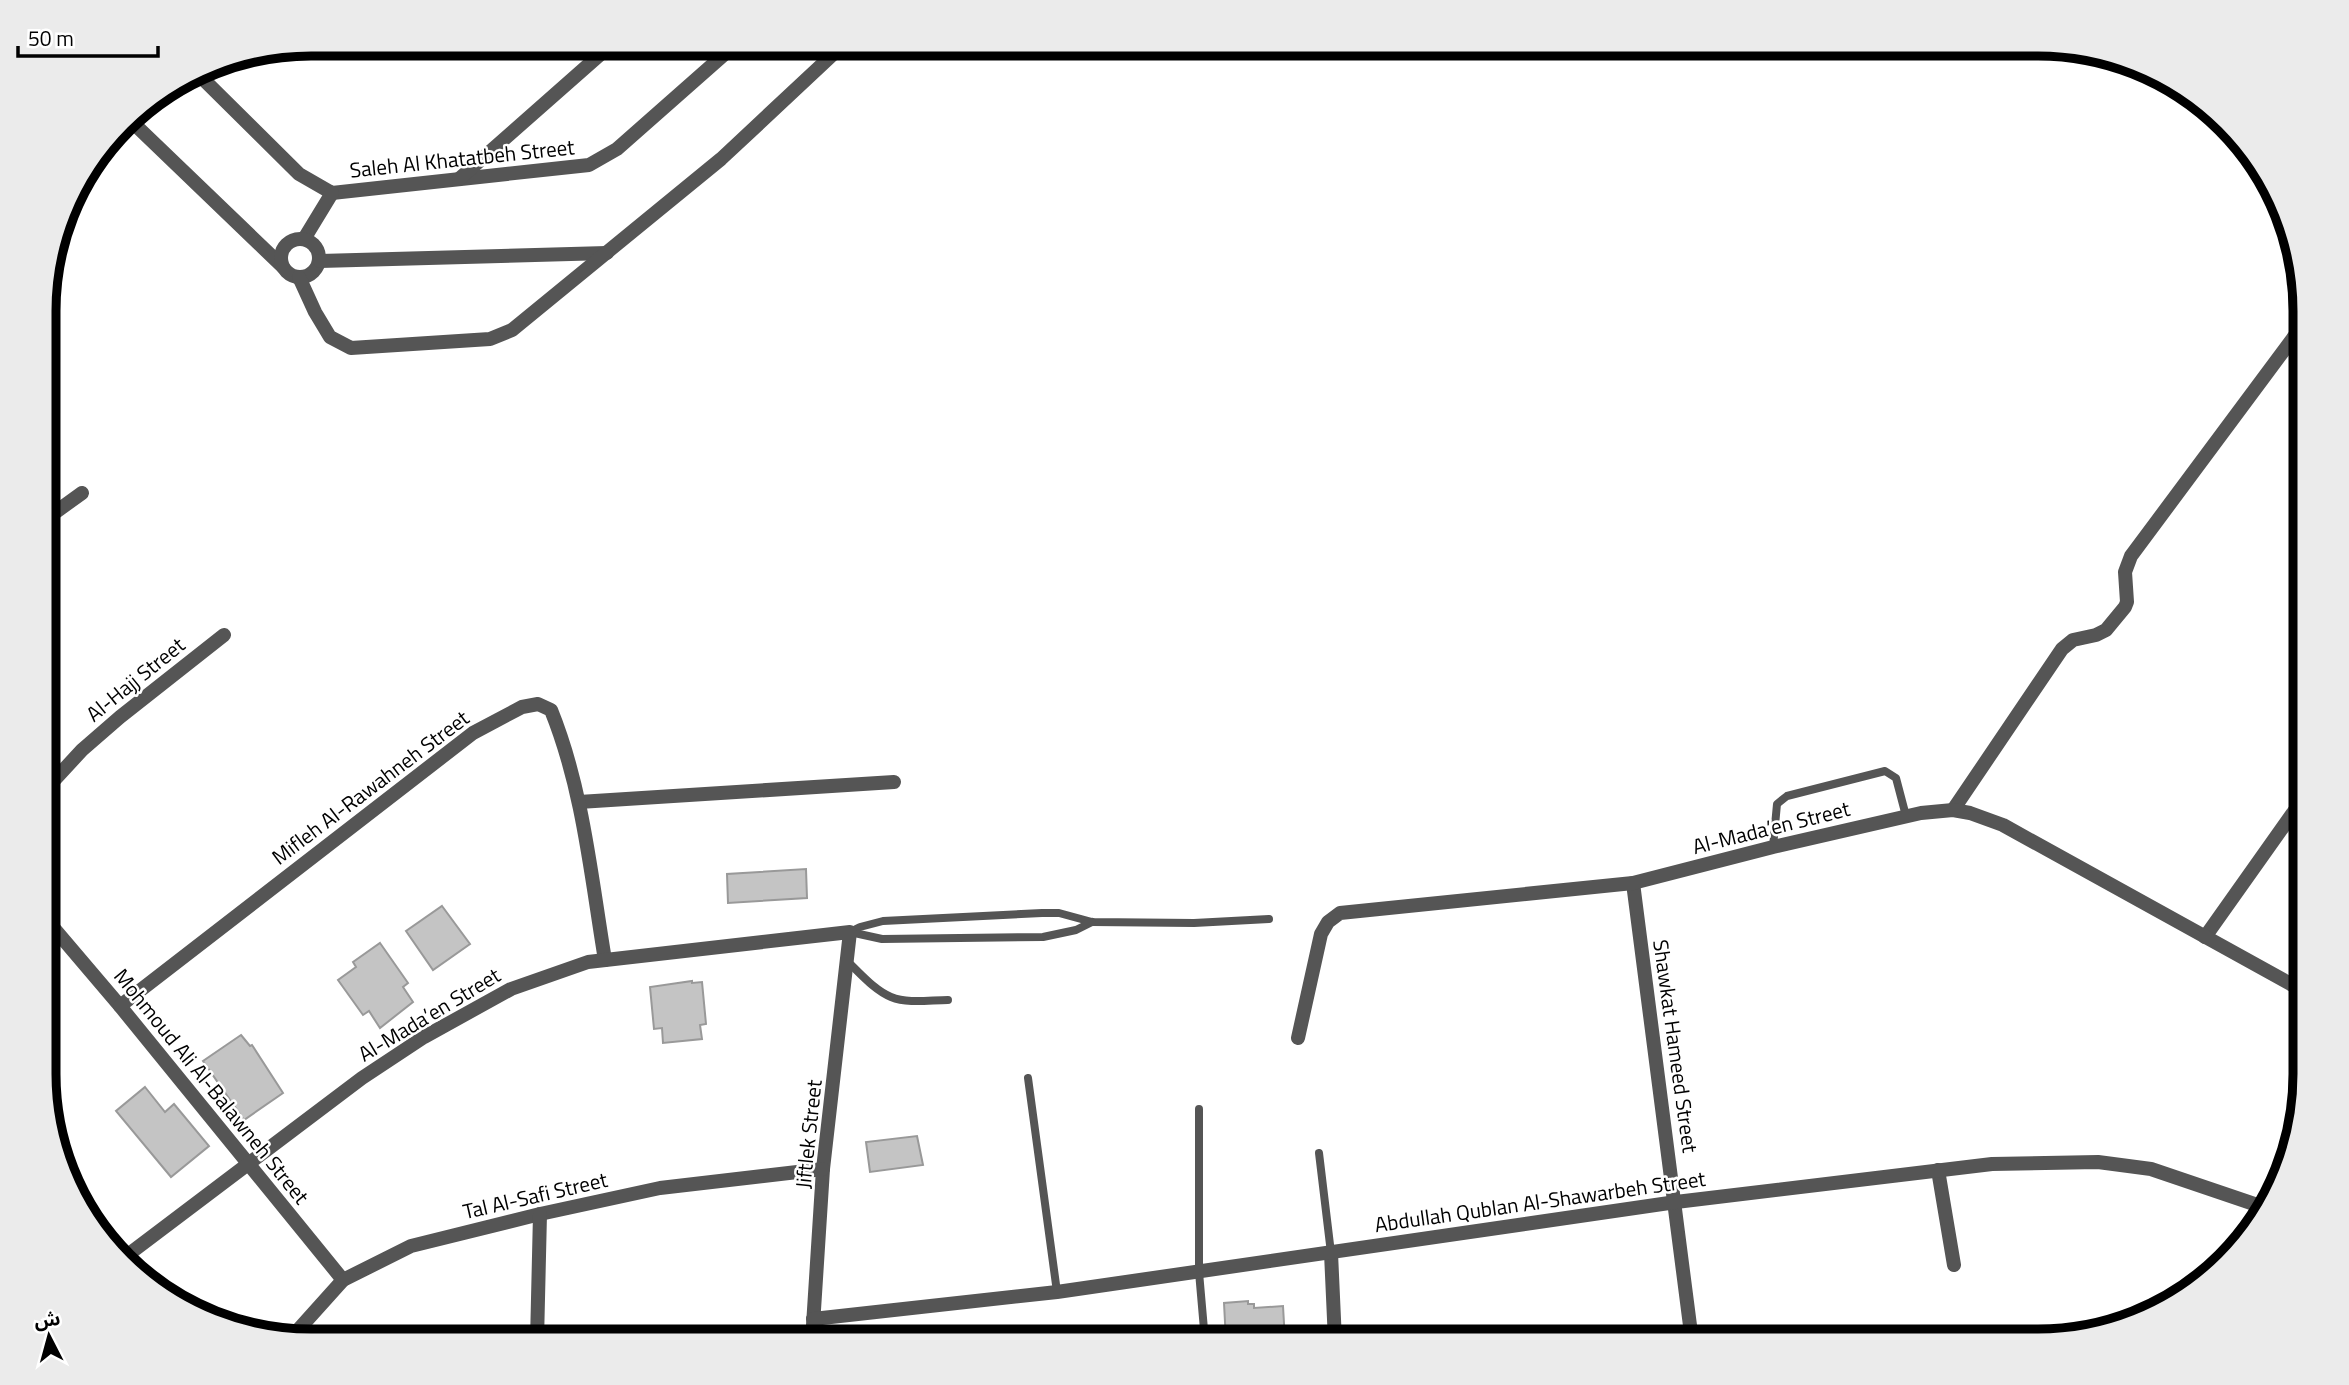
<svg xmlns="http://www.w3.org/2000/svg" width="2349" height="1385" font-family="'Titillium Web','Noto Sans Arabic',sans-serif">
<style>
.building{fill:#c4c4c4;stroke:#999;stroke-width:2}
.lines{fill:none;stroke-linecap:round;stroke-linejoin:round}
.service{stroke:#555;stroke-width:8}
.minor{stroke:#555;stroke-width:14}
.labels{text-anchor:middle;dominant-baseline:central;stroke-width:5;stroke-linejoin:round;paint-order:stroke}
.street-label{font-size:21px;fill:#000;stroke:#fff}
.rim{fill:none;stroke:#000;stroke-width:9}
</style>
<rect width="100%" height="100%" fill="#fff"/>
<g class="building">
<path d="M806,869L807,898L728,903L727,874Z"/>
<path d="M442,906L470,944L433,970L406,931Z"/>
<path d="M380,943L408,983L403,987L413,1002L380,1028L369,1011L363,1015L338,980L356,967L353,962Z"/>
<path d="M692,981V983L702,982L706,1024L700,1025L702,1039L663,1043L662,1028L654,1029L650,987Z"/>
<path d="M241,1035L250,1046L252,1045L283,1093L244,1120L203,1061Z"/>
<path d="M145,1087L165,1112L174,1104L209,1146L171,1177L116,1111Z"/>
<path d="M917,1136L923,1165L870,1172L866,1142Z"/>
<path d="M1248,1301V1304H1254V1308L1283,1306L1285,1341H1226L1224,1303Z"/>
</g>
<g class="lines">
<g class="service">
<path d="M1773,847L1777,804L1787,796L1885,771L1896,778L1906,816"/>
<path d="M850,932L860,927L883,921L1042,913H1059L1092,922L1194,923L1269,919"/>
<path d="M850,932L882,939L1043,937L1076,930L1092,922"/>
<path d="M847,961C860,973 874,990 891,997C908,1004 930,1000 948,1000"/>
<path d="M1028,1078L1057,1292"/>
<path d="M1199,1109V1272L1205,1341"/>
<path d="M1319,1153L1331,1253"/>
</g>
<g class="minor">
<path d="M196,72L299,174L332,193L589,165L617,149L736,44"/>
<path d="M128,118L283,267"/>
<path d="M459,179L612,44"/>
<path d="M304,239L332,193"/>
<circle cx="300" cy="258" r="19"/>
<path d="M320,261L607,253"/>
<path d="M299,277L315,312L330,337L351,348L490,339L512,330L721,159L844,44"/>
<path d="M46,519L82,493"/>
<path d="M46,789L82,750L120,717L224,635"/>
<path d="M579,802L894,782"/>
<path d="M1953,810L2062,649L2073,640L2096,635L2106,630L2125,607L2127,602L2125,572L2131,556L2305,322"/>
<path d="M1633,883L1692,1341"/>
<path d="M46,919L120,1006L343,1280"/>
<path d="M2205,937L2305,796"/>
<path d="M120,1006L473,733L522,707L538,704L551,710C583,789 591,876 605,960"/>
<path d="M1298,1038L1321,934L1328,922L1340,913L1633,883L1773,847L1921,813L1953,810L1970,813L2003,825L2305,992"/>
<path d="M1938,1170L1954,1265"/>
<path d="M1331,1253L1335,1341"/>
<path d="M125,1257L362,1078L424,1037L511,989L588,962L850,932L823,1169L812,1341"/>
<path d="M813,1319L1057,1292L1676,1202L1992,1164L2098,1162L2151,1169L2269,1209"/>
<path d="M290,1339L343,1280L411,1246L540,1214L660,1188L823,1169"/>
<path d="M537,1341L540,1214"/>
</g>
</g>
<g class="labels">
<g class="street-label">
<text transform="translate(462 158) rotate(-6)">Saleh Al Khatatbeh Street</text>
<text transform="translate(135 679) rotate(-39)">Al-Hajj Street</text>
<text transform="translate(370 787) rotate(-37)">Mifleh Al-Rawahneh Street</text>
<text transform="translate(1771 827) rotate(-14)">Al-Mada’en Street</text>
<text transform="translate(429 1014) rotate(-31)">Al-Mada’en Street</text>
<text transform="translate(1676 1046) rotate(82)">Shawkat Hameed Street</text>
<text transform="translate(212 1086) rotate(51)">Mohmoud Ali Al-Balawneh Street</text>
<text transform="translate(808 1134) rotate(-84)">Jiftlek Street</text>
<text transform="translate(535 1195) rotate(-13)">Tal Al-Safi Street</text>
<text transform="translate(1540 1201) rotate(-8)">Abdullah Qublan Al-Shawarbeh Street</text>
</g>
</g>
<path d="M0 0H2349V1385H0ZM311 56H2038A255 255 0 0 1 2293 311V1074A255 255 0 0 1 2038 1329H311A255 255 0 0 1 56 1074V311A255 255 0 0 1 311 56Z" fill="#ebebeb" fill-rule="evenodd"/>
<path class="rim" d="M311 56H2038A255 255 0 0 1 2293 311V1074A255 255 0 0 1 2038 1329H311A255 255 0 0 1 56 1074V311A255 255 0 0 1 311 56Z"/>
<g transform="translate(49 1336) rotate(354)" stroke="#ffffff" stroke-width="5" paint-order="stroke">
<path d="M0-5L12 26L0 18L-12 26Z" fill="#000000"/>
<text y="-10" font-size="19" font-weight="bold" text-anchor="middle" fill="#000000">ش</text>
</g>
<path d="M18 46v10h140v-10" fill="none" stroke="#000000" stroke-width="3.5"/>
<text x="28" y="46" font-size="21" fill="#000000" stroke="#ffffff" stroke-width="5" paint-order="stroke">50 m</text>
</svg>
